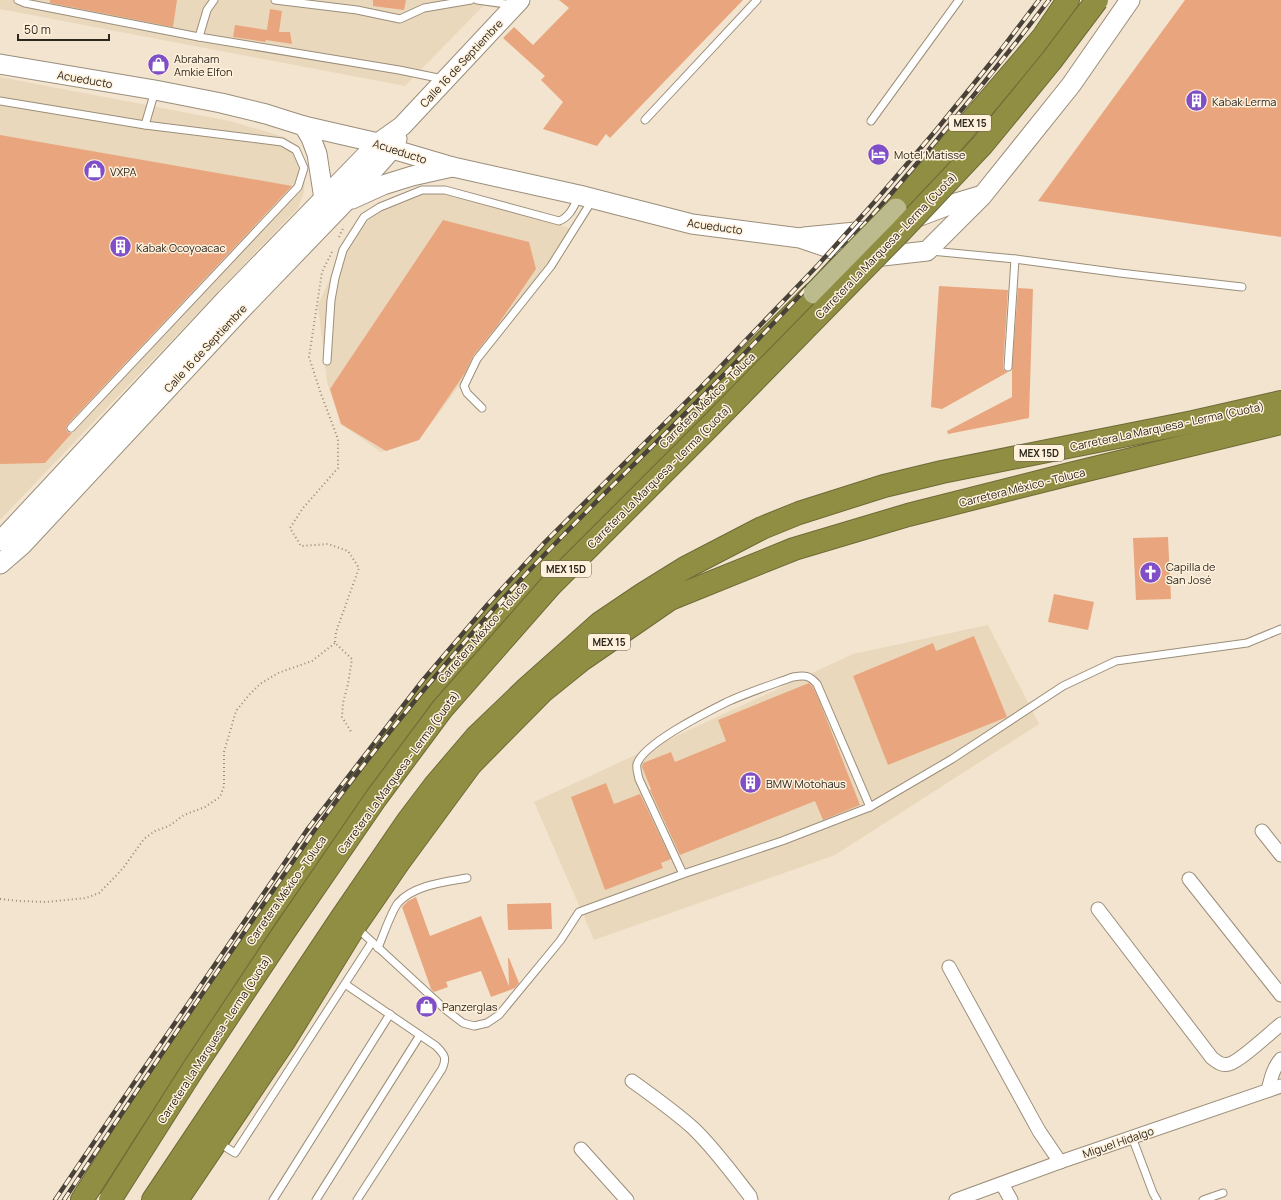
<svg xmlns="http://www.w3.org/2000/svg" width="1281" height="1200" font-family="Manrope,sans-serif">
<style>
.built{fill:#ead8bc}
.building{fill:#e9a67e}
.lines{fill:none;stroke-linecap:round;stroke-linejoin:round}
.service-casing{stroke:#9b8e7a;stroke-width:9}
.minor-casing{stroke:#9b8e7a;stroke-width:15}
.secondary-casing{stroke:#9b8e7a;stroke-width:21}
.motorway-casing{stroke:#6d6a36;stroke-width:24}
.path{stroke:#968c7c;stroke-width:2;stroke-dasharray:1 3;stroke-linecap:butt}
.service{stroke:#fff;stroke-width:7}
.minor{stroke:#fff;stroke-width:13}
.secondary{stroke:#fff;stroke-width:19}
.motorway{stroke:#908e43;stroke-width:22}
.rail-casing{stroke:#484238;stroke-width:4.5}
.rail{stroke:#fff1db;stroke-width:3;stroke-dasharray:9;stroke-linecap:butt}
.primary-bridge-casing{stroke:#6d6a36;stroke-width:23;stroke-linecap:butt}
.motorway-bridge-casing{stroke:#6d6a36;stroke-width:24;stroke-linecap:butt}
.primary-bridge{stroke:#bcbb8e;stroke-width:21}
.motorway-bridge{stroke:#908e43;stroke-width:22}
.labels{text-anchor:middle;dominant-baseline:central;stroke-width:3;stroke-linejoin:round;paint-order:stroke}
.shield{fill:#fff1db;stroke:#6b6357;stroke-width:1}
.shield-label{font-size:10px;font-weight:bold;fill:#2b261e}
.poi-label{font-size:11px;fill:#2b261e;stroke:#fff1db;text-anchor:start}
.street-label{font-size:11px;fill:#2b261e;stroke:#fff1db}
</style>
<rect width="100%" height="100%" fill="#f2e4ce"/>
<g class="built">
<path d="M0,0H489L405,86L0,9Z"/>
<path d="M0,77L230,121L284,137L298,150L306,163L304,192L298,208L0,520Z"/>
<path d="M429,190L516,210L574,230L419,440L381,452L341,424L327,382L318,305L344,248L380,207Z"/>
<path d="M988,625L1039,724L835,855L594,940L534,802L853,654Z"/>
</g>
<g class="building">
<path d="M50,0H177L173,27L50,3Z"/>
<path d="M373,0H406L404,10L373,6Z"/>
<path d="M559,0H743L610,138L606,134L597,146L543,129L563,102L541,80L545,76L503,38L514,27L533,45L569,8Z"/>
<path d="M1185,0H1281V237L1038,201Z"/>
<path d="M270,9L282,11L279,32H290L292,44L266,40L265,42L233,37L235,25L267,30Z"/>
<path d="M0,135L292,186L67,425L66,430L69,433H72L45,463L0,464Z"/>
<path d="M443,220L529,242L536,269L497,326L473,356L465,373L419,440L386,451L341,424L330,389Z"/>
<path d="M939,286L1008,290L1003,367L1004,370L1008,372L942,409L931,407Z"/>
<path d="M1018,288L1033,289L1029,418L948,434L947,431L1012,397V369Z"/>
<path d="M1168,537L1171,599L1136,600L1133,538Z"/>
<path d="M1054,594L1094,602L1088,630L1048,622Z"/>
<path d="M974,636L1007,717L888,765L853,676L933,643L936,651Z"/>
<path d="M809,683L813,687L819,700L860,805L823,820L815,801L680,855L650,790L651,789L642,767L643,763L671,752L675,762L726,741L718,720Z"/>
<path d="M606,783L614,804L640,794L671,859L661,863L663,868L605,890L571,797Z"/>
<path d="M416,897L430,936L481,916L509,986L508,958H509L519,983L515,988L491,997L481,971L446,982L448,987L434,992L431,989L402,907L408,901Z"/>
<path d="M551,903L552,929L508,930L507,904Z"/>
</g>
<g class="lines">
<defs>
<g id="service">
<path d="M18,0L25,3L199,37L399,70L443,79"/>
<path d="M275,0L357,10L400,19L424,8L471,0"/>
<path d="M477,0L513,5"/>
<path d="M199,37L207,10L214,0"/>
<path d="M0,101L145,125L282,142L296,150L304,168L298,187L71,428"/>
<path d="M645,120L757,0"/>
<path d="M871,121L959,0"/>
<path d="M145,125L155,91"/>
<path d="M931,251L1015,259L1120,273L1242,287"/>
<path d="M327,361L331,300L335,278L343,250L364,217L380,207L422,190H445L559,221C570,217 574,206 579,196"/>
<path d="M1008,367L1015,259"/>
<path d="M482,408L467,393L464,386L477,359L551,266L593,199"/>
<path d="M683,874L639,779C638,774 636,769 637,764C644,743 707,712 727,702C749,692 771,685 793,677C805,675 809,675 817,684L870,807L952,759L1063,686L1116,661L1247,643L1281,629"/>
<path d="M357,928L446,1010L463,1023L474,1026L487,1023L499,1015L560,941L579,912L683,874L782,841L870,807"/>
<path d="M378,948C383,936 391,912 398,903C414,885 445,882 467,878"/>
<path d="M345,984L436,1046C445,1055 447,1058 442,1069L357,1200"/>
<path d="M1132,1137L1153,1193L1157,1200"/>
<path d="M219,1143L235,1153L372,942"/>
<path d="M273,1200L390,1014"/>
<path d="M316,1200L420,1035"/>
<path d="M1203,1200L1223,1193"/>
</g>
<g id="minor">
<path d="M1262,831L1281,855"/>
<path d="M1189,879L1281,995"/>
<path d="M1098,909L1212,1058C1217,1062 1222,1066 1229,1064C1239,1062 1271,1032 1281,1024"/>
<path d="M949,967L1039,1131L1060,1162"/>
<path d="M632,1081C653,1096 674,1111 693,1128C714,1148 732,1173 750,1196L751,1200"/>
<path d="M1268,1090C1271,1079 1273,1068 1281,1059"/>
<path d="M581,1149L627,1200"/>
<path d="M1002,1184L1011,1200"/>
<path d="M956,1200L1060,1162L1281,1086"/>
</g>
<g id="secondary">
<path d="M0,64L155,90L221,103L266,114L304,126L378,143L392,149L453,167L579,195L692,224L800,238L844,253L874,257L927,251L982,196L1071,85L1130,0"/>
<path d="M304,126L311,138L317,154L324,199"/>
<path d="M352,199L383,185L412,176L452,167"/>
<path d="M912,219L949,205L979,196"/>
<path d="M804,237L866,231L884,226"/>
<path d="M0,541L7,534L226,299L378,143L402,126L520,0"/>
<path d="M0,564L22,545L240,311L345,202L392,149L397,139"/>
</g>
<g id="motorway">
<path d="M896,209L1043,37L1068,0"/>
<path d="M82,1200L126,1131L267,916L399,729L492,618L561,545L814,293"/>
<path d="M153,1200L342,917L407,822L435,785L476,737L527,688L600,623L643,594L685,568L762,528L799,513L884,486L942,472L1193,422L1281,402"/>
<path d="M177,1200L285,1040L355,926L399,862L471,764L542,692L583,659L670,599L794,549L908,515L1070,474L1281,423"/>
</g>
</defs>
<use href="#service" class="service-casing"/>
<use href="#minor" class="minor-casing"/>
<use href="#secondary" class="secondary-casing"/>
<use href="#motorway" class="motorway-casing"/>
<g class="path">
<path d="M339,237L344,226"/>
<path d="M332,252L322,272L309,357L321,394L338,439V468L303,508L290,528L301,546L328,544L348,551L359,568L336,632L335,643L352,659L348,684L343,703L342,717L352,733"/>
<path d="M0,899L19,901L46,902L86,898L99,893L112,880L124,867L144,839L155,831L169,826L184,815L205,807L220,797L224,786V752L236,711L249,695L260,684L278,673L312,661L335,643"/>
</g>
<use href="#service" class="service"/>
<use href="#minor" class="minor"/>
<use href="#secondary" class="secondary"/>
<use href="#motorway" class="motorway"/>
<defs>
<g id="rail">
<path d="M55,1200L138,1077L307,830L423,680L488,604L545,542L700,388L818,265L877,199L937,129L997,55L1039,0"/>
<path d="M64,1200C126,1107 188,1014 252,921C273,891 293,861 314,831C365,761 419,694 475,630C560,533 654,447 743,355C852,243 954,124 1049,0"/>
</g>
</defs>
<use href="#rail" class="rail-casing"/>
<use href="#rail" class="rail"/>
<defs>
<path id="primary-bridge" d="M814,293L896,209"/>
<path id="motorway-bridge" d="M110,1200L193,1069L284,932L376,798L442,709L550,586L708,428L900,232L983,144L1051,61L1097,0"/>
</defs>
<use href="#primary-bridge" class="primary-bridge-casing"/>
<use href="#motorway-bridge" class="motorway-bridge-casing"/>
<use href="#primary-bridge" class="primary-bridge"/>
<use href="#motorway-bridge" class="motorway-bridge"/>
</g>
<defs>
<symbol id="shop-disc" viewBox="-11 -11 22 22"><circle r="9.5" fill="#804fc7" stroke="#fff1db"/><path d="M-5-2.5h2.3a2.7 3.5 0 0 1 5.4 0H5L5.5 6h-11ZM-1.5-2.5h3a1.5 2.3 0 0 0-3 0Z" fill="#fff"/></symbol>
<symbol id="building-disc" viewBox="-11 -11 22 22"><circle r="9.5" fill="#804fc7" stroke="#fff1db"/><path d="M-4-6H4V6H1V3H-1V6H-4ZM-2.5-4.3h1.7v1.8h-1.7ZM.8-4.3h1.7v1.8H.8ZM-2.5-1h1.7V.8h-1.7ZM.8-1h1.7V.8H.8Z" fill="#fff"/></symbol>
<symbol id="hotel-disc" viewBox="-11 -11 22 22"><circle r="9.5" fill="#804fc7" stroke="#fff1db"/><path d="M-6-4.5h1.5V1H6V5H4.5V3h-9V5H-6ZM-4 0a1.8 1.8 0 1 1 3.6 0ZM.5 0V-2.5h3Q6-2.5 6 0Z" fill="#fff"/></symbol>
<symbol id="church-disc" viewBox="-11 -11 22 22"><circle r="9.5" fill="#804fc7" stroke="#fff1db"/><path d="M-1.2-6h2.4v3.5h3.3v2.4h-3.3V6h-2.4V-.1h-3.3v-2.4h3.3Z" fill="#fff"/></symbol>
</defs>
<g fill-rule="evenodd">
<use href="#shop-disc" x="146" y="52" width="25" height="25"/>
<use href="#building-disc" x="1184" y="88" width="25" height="25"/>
<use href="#hotel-disc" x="866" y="142" width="25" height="25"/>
<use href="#shop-disc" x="82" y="158" width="25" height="25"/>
<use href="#building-disc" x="108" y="234" width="25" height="25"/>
<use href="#church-disc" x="1138" y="560" width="25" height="25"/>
<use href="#building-disc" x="738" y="770" width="25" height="25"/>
<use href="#shop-disc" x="414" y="994" width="25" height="25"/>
</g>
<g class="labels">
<g class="shield">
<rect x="949" y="115" width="42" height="16" rx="3"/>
<rect x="1014" y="445" width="50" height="16" rx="3"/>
<rect x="541" y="561" width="50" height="16" rx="3"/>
<rect x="588" y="634" width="42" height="16" rx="3"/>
</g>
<g class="shield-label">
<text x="970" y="123">MEX 15</text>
<text x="1039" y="453">MEX 15D</text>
<text x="566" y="569">MEX 15D</text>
<text x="609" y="642">MEX 15</text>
</g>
<g class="poi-label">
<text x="174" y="58">Abraham<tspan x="174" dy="13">Amkie Elfon</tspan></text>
<text x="1212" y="101">Kabak Lerma</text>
<text x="894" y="154">Motel Matisse</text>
<text x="110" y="171">VXPA</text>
<text x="136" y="247">Kabak Ocoyoacac</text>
<text x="1166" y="566">Capilla de<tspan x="1166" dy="13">San José</tspan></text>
<text x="766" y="783">BMW Motohaus</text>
<text x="442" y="1006">Panzerglas</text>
</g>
<g class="street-label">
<text transform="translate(461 63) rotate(-47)">Calle 16 de Septiembre</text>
<text transform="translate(85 79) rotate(10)">Acueducto</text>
<text transform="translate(400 151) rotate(18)">Acueducto</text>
<text transform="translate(715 226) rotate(8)">Acueducto</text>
<text transform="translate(886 245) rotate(-46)">Carretera La Marquesa - Lerma (Cuota)</text>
<text transform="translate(205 348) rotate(-47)">Calle 16 de Septiembre</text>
<text transform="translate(707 400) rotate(-45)">Carretera México - Toluca</text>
<text transform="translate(1167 426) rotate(-12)">Carretera La Marquesa - Lerma (Cuota)</text>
<text transform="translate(659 476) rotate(-45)">Carretera La Marquesa - Lerma (Cuota)</text>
<text transform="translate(1022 487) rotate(-14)">Carretera México - Toluca</text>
<text transform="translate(482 632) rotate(-49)">Carretera México - Toluca</text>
<text transform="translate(398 772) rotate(-54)">Carretera La Marquesa - Lerma (Cuota)</text>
<text transform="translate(286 890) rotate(-55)">Carretera México - Toluca</text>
<text transform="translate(214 1039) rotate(-57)">Carretera La Marquesa - Lerma (Cuota)</text>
<text transform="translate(1118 1142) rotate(-19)">Miguel Hidalgo</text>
</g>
</g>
<path d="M18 34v6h91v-6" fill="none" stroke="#2b261e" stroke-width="2"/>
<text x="24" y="34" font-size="12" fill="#2b261e" stroke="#fff1db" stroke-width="3" paint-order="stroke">50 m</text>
</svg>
